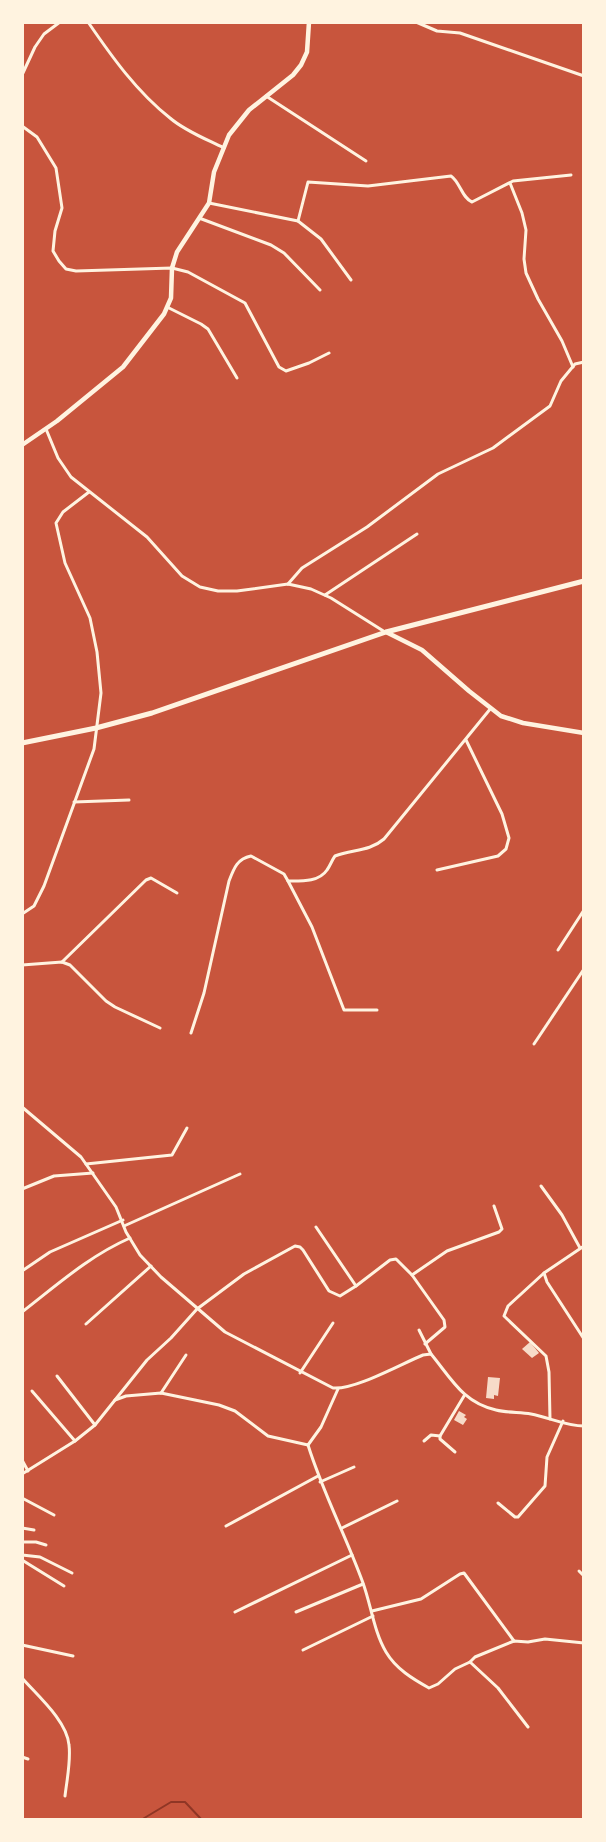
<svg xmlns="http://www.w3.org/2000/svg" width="606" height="1842" font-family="'Archivo Narrow',sans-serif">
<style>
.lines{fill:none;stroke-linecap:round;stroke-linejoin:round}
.stream{stroke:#8f3625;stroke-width:2}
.building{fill:#f7dbc8}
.minor{stroke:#fff3e0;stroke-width:3}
.tertiary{stroke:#fff3e0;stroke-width:4.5}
.primary{stroke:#fff3e0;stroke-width:5}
</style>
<rect width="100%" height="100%" fill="#c8553d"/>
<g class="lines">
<path class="stream" d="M141,1820L171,1802H185L202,1820"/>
</g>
<g class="building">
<path d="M530,1342L539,1353L532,1358L522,1349Z"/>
<path d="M488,1377L500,1378L498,1396L494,1395V1399L486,1398Z"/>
<path d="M459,1411L466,1415L464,1417L467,1419L463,1425L454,1420Z"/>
</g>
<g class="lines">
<g class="minor">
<path d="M88,22C112,57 137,92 170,118C185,131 206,139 224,148"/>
<path d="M416,22L437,31L460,33L584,76"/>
<path d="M22,75L35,47L44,34L60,22"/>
<path d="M266,96L366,161"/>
<path d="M22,126L37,137L56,168L62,208L55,231L53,251L59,261L66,269L76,271L172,268L188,272L245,303L279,367L286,371L309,363L329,353"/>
<path d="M510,183L522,213L526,230L524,259L526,273L538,299L562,341L573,367"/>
<path d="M209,203L298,221L321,239L351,280"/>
<path d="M199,218L271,245L284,253L320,290"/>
<path d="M298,221L308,182L368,186L451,176C460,182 462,198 472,202L513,181L571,175"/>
<path d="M167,307L201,324L208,329L237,378"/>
<path d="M46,429L58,458L71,477L147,537L182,576L200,587L218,591H237L288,584L311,589L331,598L385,632"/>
<path d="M288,584L302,568L367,527L438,474L493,448L550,406L561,381L575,364L584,362"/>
<path d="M325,595L417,534"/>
<path d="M74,802L129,800"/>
<path d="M437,870L498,856L506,849L509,838L502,814L466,740"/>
<path d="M22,914L34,906L44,886L94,749L101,693L97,652L90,618L65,563L56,523L63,512L89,492"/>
<path d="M558,950L584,910"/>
<path d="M62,962L146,880L151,878L177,893"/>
<path d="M22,965L62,962L70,965L106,1001L115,1007L160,1028"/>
<path d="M377,1010H344L312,927L288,881C302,881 319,882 327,870C330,866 332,860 335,856C352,849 369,852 384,839L491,708"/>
<path d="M191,1033L204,993L229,881C234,868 237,859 251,856L284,874L288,881"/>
<path d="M534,1044L584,969"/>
<path d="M22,1107L81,1157L116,1207L126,1232L140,1255L161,1277L225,1332L333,1388C355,1390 401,1364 423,1355L431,1354C451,1378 463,1403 496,1410C508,1413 520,1412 531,1414C548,1417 566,1426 584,1426"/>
<path d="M86,1164L172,1155L187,1128"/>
<path d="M541,1186L562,1215L580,1248"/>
<path d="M22,1189L54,1176L93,1173"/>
<path d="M124,1226L240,1174"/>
<path d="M316,1227L356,1286"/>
<path d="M584,1246L544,1273L547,1282L584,1339"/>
<path d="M22,1271L50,1252L123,1220"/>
<path d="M544,1273L508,1306L504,1316L546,1356L549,1372L550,1419"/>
<path d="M412,1275L447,1251L499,1232L502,1229L494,1206"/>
<path d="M22,1312C57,1285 89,1256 130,1238"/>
<path d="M86,1324L151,1266"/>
<path d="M419,1330L431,1354"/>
<path d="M300,1373L333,1323"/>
<path d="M57,1376L95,1425"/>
<path d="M32,1391L75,1441"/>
<path d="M161,1393L186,1355"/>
<path d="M115,1400L147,1360L171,1338L197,1309L244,1274L295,1246L300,1247L303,1250L329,1291L340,1296L356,1286L390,1260L396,1259L412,1275L444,1320L445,1327L425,1344"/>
<path d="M424,1441L431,1435L440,1436"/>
<path d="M308,1445C323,1493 346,1536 363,1583C371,1605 374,1632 386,1652C396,1669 413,1679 429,1688L438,1684L455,1669L470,1662L475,1657L514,1641L528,1642L545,1639L584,1643"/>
<path d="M455,1452L440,1439V1436L464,1396"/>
<path d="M22,1460L28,1471"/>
<path d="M22,1474L75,1441L95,1425L115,1400L126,1396L161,1393L219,1405L235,1411L268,1436L308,1445L321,1427L338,1389"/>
<path d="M320,1482L354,1467"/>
<path d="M22,1498L54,1515"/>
<path d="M498,1503L515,1517H518L545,1486L547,1457L563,1421"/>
<path d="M226,1526L318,1476"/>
<path d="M22,1528L34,1530"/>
<path d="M342,1528L397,1501"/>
<path d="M22,1542H36L46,1545"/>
<path d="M22,1555L40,1557L72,1573"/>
<path d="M22,1560L64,1586"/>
<path d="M579,1571L584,1576"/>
<path d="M372,1611L421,1599L460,1574L464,1573L514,1641"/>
<path d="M235,1612L352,1555"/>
<path d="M296,1612L363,1584"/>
<path d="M22,1645L73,1656"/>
<path d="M303,1650L373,1616"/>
<path d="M470,1662L498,1688L528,1727"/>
<path d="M22,1678C38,1696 67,1721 69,1745C71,1761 67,1779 65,1796"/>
<path d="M22,1757L28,1759"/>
</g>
<g class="tertiary">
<path d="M22,445L57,421L123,367L164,314L171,298L172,268L177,252L209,203L214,172L229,135L249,110L293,75L301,65L307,52L309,22"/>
<path d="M386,632L422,650L469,691L501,716L523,723L584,733"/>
</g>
<path class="primary" d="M22,743L96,728L152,713L386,632L584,581"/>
</g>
<rect width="606" height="1842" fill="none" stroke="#fff3e0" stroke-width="48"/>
</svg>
